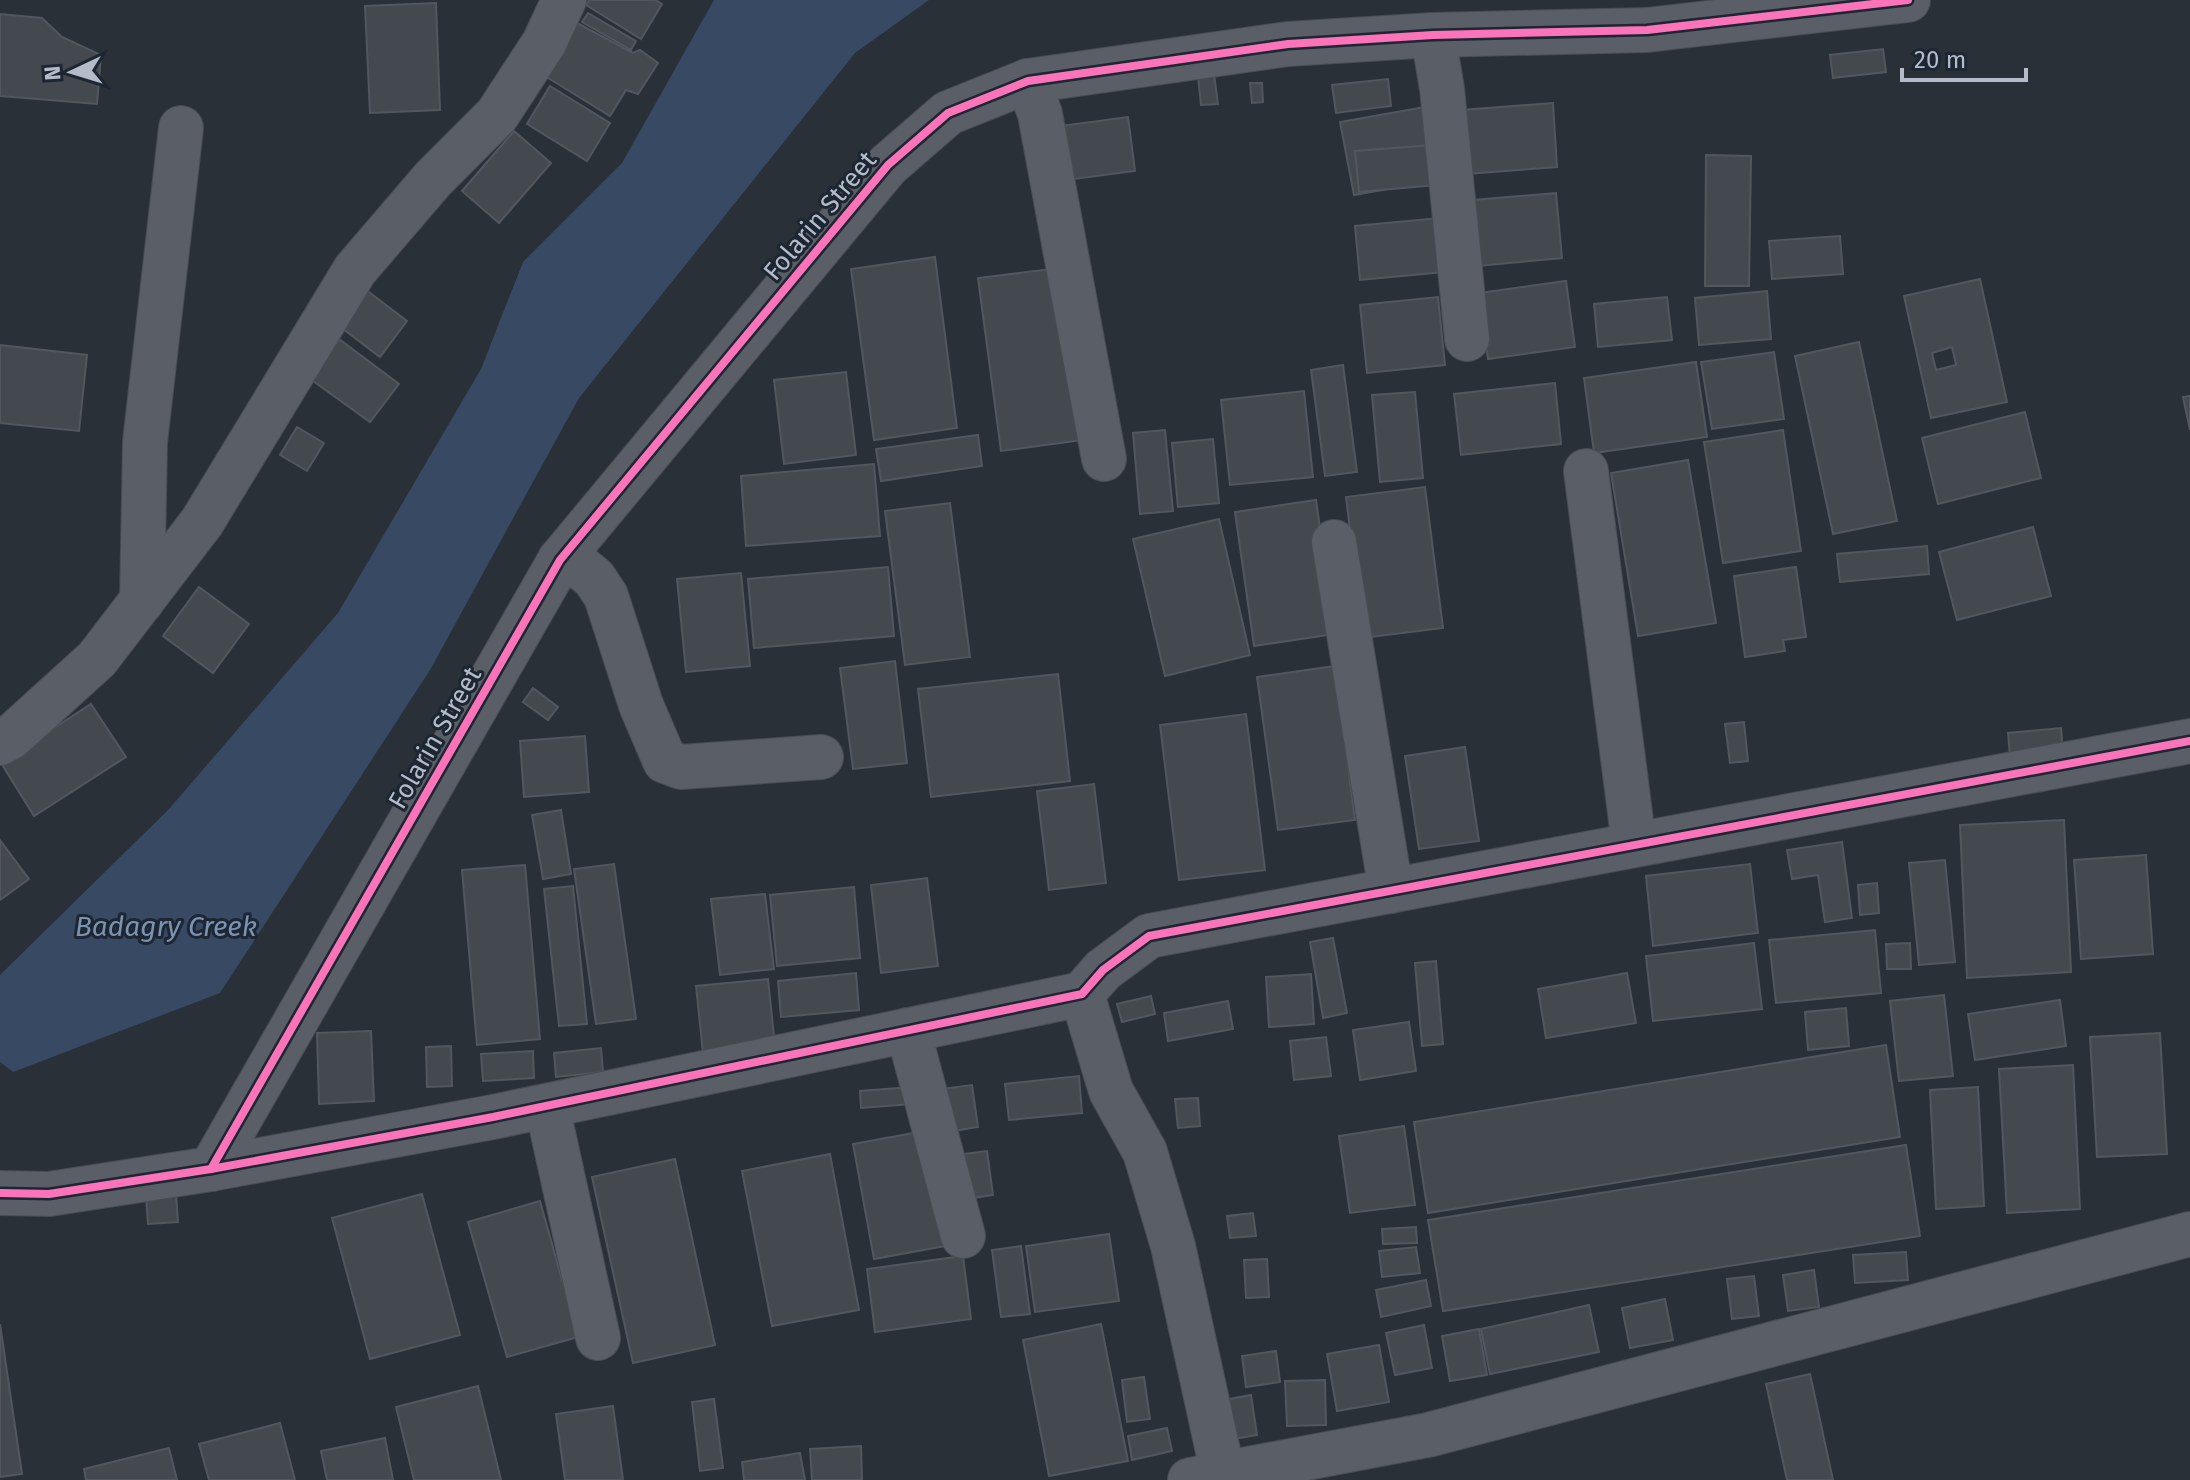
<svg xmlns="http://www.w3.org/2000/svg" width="2190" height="1480" font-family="'Fira Sans',sans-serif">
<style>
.water{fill:#384963}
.building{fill:#444950;stroke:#52575f;stroke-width:2;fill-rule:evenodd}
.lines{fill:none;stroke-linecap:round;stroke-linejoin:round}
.minor-casing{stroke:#484c53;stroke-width:46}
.minor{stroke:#5a5e66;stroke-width:44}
.cycleway-casing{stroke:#1d2633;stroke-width:13}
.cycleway{stroke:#fb73b8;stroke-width:8}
.labels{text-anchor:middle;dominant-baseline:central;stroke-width:6;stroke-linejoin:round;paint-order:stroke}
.street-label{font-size:26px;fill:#b4bcc9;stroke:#1d2633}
.water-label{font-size:28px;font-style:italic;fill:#7c92b1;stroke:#1d2633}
</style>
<rect width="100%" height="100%" fill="#2a3038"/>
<path class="water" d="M714,0H929L855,53L579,398L430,670L220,993L13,1072L0,1062V975L169,809L338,613L481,369L523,262L622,163Z"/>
<g class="building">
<path d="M589,0H655L662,4L641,39L586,5Z"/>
<path d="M436,3L440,110L370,113L365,6Z"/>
<path d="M588,13L636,41L631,50L582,22Z"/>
<path d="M0,14L42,18L62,37L101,55L97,104L0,96Z"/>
<path d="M577,23L633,53L640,50L658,63L638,94L626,90L610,116L545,76Z"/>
<path d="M1883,49L1886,72L1833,78L1830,55Z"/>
<path d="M1214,74L1218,104L1201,105L1198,76Z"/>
<path d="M1388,79L1391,106L1336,113L1332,85Z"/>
<path d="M1250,83H1262L1263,102L1252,103Z"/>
<path d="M550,86L610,123L587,161L527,124Z"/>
<path d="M1553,103L1557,167L1466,174L1462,110Z"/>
<path d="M1431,106L1444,179L1354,195L1340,122Z"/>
<path d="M1128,117L1135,171L1067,180L1060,126Z"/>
<path d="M514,131L551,163L499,223L462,191Z"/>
<path d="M1433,145L1436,185L1359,192L1355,151Z"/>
<path d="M1706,155L1751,156L1749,286H1705Z"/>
<path d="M1556,193L1562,258L1478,266L1473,200Z"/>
<path d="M1439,218L1444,272L1360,280L1355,226Z"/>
<path d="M1840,236L1843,274L1772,279L1769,241Z"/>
<path d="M935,257L957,428L874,440L851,269Z"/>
<path d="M1060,268L1083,440L1001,451L978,278Z"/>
<path d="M1980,279L2007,402L1931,418L1904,296ZM1952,347L1956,365L1936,370L1932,353Z"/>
<path d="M1566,281L1575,347L1488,359L1479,293Z"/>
<path d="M357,283L407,321L380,357L330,319Z"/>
<path d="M1767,291L1771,339L1699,345L1695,298Z"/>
<path d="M1438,297L1445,365L1367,373L1360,305Z"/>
<path d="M1667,297L1672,340L1598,347L1594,304Z"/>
<path d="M331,333L399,384L370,422L302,373Z"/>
<path d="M1859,342L1897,521L1833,534L1795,356Z"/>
<path d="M0,345L87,355L79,431L0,423Z"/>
<path d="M1774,352L1784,419L1712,429L1701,362Z"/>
<path d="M1696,362L1707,437L1594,453L1584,378Z"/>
<path d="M1343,365L1357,472L1325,476L1311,370Z"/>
<path d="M846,372L856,455L784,464L774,380Z"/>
<path d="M1555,383L1561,444L1461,455L1454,394Z"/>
<path d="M1304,391L1313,477L1230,485L1221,400Z"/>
<path d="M1415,392L1423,478L1380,482L1372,395Z"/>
<path d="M2190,396V430L2183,397Z"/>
<path d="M2025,412L2041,478L1938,504L1922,438Z"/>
<path d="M297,427L324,443L307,471L280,455Z"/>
<path d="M1165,430L1173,511L1140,514L1133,433Z"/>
<path d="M1783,430L1801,551L1723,563L1704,442Z"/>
<path d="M978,435L982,466L881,481L876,449Z"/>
<path d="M1213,439L1219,503L1178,507L1172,443Z"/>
<path d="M1688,460L1716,623L1638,636L1611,473Z"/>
<path d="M874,464L880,536L746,546L741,476Z"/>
<path d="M1425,487L1443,628L1363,638L1346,497Z"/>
<path d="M1316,500L1335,634L1254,646L1235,512Z"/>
<path d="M950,503L970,657L905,665L885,511Z"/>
<path d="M1219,519L1250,655L1165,676L1133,539Z"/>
<path d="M2033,527L2051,596L1957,620L1939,552Z"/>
<path d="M1927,546L1929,574L1840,582L1837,554Z"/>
<path d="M888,567L894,636L754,648L748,579Z"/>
<path d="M1796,567L1806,637L1783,640L1785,651L1745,657L1734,576Z"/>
<path d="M741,573L750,666L686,672L677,579Z"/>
<path d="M199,587L249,624L213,673L163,636Z"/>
<path d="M895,661L907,763L853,769L840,668Z"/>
<path d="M1335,666L1355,820L1278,830L1257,677Z"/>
<path d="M1058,674L1070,781L931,797L918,689Z"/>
<path d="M533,688L558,707L548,720L523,702Z"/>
<path d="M91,704L126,757L34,816L1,763Z"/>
<path d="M1246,714L1265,870L1179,880L1160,725Z"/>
<path d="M1744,722L1748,761L1730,763L1725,724Z"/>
<path d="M2061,728L2063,752L2010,757L2008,733Z"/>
<path d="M585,736L589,792L524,797L520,741Z"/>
<path d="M1465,747L1479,841L1419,849L1405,756Z"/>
<path d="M1094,784L1106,883L1049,890L1037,791Z"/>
<path d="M561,810L571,874L543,879L532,815Z"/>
<path d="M2064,820L2071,972L1967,978L1960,825Z"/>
<path d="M0,840L29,879L0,900Z"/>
<path d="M1842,842L1852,918L1825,922L1818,875L1792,879L1787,850Z"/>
<path d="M2146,855L2153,954L2081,959L2074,860Z"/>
<path d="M1945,860L1955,962L1919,965L1909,863Z"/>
<path d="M614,864L636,1019L596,1024L574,869Z"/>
<path d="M1750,864L1758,933L1653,946L1646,876Z"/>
<path d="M525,865L540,1039L477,1045L462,870Z"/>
<path d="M927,878L938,966L881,973L871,885Z"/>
<path d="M1877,883L1879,913L1860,915L1858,885Z"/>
<path d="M573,886L587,1024L559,1026L544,889Z"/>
<path d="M854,887L860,958L777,966L770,895Z"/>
<path d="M765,894L774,969L720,975L711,899Z"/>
<path d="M1875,930L1881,993L1776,1003L1769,940Z"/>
<path d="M1333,938L1347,1013L1323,1018L1310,942Z"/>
<path d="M1754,943L1762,1009L1653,1021L1646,956Z"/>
<path d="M1910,943L1911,969H1887L1886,944Z"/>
<path d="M1436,961L1443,1044L1422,1046L1415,963Z"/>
<path d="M856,973L859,1010L781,1017L778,981Z"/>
<path d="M1627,973L1636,1023L1546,1038L1538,989Z"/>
<path d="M1311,974L1314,1024L1269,1027L1266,977Z"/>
<path d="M768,979L775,1046L703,1053L696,986Z"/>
<path d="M1944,995L1953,1076L1899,1081L1890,1001Z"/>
<path d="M1151,996L1155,1014L1122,1022L1117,1004Z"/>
<path d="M2060,1000L2066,1046L1975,1060L1968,1014Z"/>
<path d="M1228,1001L1233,1029L1168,1041L1164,1013Z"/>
<path d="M1846,1008L1849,1046L1808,1050L1805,1012Z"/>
<path d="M1409,1022L1416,1071L1360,1080L1353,1030Z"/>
<path d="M371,1031L374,1101L319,1104L317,1033Z"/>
<path d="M2160,1033L2167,1154L2097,1157L2090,1037Z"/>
<path d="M1326,1037L1331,1076L1294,1080L1290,1041Z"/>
<path d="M1886,1045L1900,1137L1428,1213L1414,1122Z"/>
<path d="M451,1046L452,1086L427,1087L426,1047Z"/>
<path d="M601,1048L603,1072L556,1077L554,1053Z"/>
<path d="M533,1051L534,1078L483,1081L481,1054Z"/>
<path d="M2073,1065L2080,1209L2007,1213L1999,1069Z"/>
<path d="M1079,1076L1082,1113L1009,1120L1005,1084Z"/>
<path d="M972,1085L978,1127L947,1132L941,1089Z"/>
<path d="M911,1087L912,1104L861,1108L860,1091Z"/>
<path d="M1978,1087L1984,1206L1936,1209L1930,1090Z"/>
<path d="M1198,1098L1200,1126L1178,1128L1175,1099Z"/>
<path d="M1404,1126L1415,1205L1350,1213L1339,1136Z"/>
<path d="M930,1130L951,1245L874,1259L853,1144Z"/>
<path d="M1906,1145L1920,1236L1443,1311L1428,1220Z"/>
<path d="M987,1151L993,1195L961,1200L955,1155Z"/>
<path d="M830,1154L859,1310L772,1326L742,1171Z"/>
<path d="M675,1159L715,1345L633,1363L592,1177Z"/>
<path d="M176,1194L178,1222L148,1224L146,1197Z"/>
<path d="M422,1194L460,1335L370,1359L332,1218Z"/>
<path d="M540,1201L578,1337L507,1357L468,1222Z"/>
<path d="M1253,1213L1256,1236L1230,1238L1227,1216Z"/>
<path d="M1416,1227L1417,1243L1383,1244L1382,1229Z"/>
<path d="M1109,1234L1119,1301L1035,1312L1026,1246Z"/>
<path d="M1021,1246L1030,1314L1001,1317L992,1250Z"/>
<path d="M1416,1247L1420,1273L1382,1277L1379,1251Z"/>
<path d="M1906,1252L1908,1280L1855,1283L1853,1255Z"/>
<path d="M963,1256L971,1319L875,1332L867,1269Z"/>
<path d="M1267,1259L1269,1297L1246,1298L1244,1260Z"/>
<path d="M1814,1270L1819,1307L1788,1311L1783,1275Z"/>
<path d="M1754,1276L1759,1316L1732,1319L1727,1279Z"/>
<path d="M1426,1280L1431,1306L1381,1317L1376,1290Z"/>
<path d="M1665,1299L1673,1340L1630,1348L1622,1308Z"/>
<path d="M1589,1305L1599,1352L1490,1374L1481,1329Z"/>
<path d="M0,1324L22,1474L0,1477Z"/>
<path d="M1101,1324L1128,1461L1049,1476L1023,1340Z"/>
<path d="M1424,1325L1432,1368L1395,1375L1386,1333Z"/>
<path d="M1479,1329L1487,1375L1450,1381L1442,1336Z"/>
<path d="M1379,1345L1389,1402L1337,1411L1327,1354Z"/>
<path d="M1276,1351L1280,1382L1246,1387L1242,1356Z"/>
<path d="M1810,1374L1833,1480H1787L1766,1384Z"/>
<path d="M1144,1377L1150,1419L1127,1422L1122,1380Z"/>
<path d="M1325,1380L1326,1425L1287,1426L1285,1381Z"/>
<path d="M478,1386L501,1480H414L396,1407Z"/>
<path d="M1251,1395L1257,1435L1234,1439L1229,1399Z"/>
<path d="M714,1399L723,1468L700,1471L692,1402Z"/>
<path d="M613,1406L623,1480H565L556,1414Z"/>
<path d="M280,1423L295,1480H209L199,1444Z"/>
<path d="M1167,1428L1172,1451L1132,1460L1128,1436Z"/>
<path d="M385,1438L393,1480H327L321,1451Z"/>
<path d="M861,1446L862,1480H812L810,1449Z"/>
<path d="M169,1448L177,1480H86L84,1469Z"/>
<path d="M800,1453L805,1480H744L742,1462Z"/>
</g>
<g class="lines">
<defs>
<g id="minor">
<path d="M1433,35L1442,89L1467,339"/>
<path d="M1028,81L1040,114L1104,459"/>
<path d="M1586,471L1634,844"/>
<path d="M1334,542L1391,891"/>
<path d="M560,560L578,565L594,578L606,596L641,705L665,761L681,767L821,757"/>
<path d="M142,601L145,442L181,128"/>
<path d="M0,743L11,737L97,659L202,522L355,270L433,179L497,115L544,43L564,0"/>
<path d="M1082,994L1111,1091L1145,1152L1173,1246L1223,1474"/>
<path d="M908,1030L963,1236"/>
<path d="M547,1106L598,1338"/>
<path d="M211,1169L560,560L888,165L948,113L1028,81L1288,44L1433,35L1647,30L1908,0"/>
<path d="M0,1193L49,1194L211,1169L493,1117L1082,994L1103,970L1149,936L2190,741"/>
<path d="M1190,1480L1428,1435L2190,1234"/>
</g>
</defs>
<use href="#minor" class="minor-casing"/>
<use href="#minor" class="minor"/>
<defs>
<g id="cycleway">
<path d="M211,1169L560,560L888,165L948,113L1028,81L1288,44L1433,35L1647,30L1908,0"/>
<path d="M0,1193L49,1194L211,1169L493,1117L1082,994L1103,970L1149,936L2190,741"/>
</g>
</defs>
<use href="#cycleway" class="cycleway-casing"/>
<use href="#cycleway" class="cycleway"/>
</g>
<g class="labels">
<g class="street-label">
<text transform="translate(820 216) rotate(-50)">Folarin Street</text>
<text transform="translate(435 738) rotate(-60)">Folarin Street</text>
</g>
<g class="water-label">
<text x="166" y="926">Badagry Creek</text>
</g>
</g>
<g transform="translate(72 72) rotate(266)" stroke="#1d2633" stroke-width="6" paint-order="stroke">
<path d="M0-6L14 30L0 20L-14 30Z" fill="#b4bcc9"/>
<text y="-12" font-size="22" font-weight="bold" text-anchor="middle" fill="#b4bcc9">N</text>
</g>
<path d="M1902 68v12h124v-12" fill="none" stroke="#b4bcc9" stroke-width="4"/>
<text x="1914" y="68" font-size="24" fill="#b4bcc9" stroke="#1d2633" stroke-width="6" paint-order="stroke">20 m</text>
</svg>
